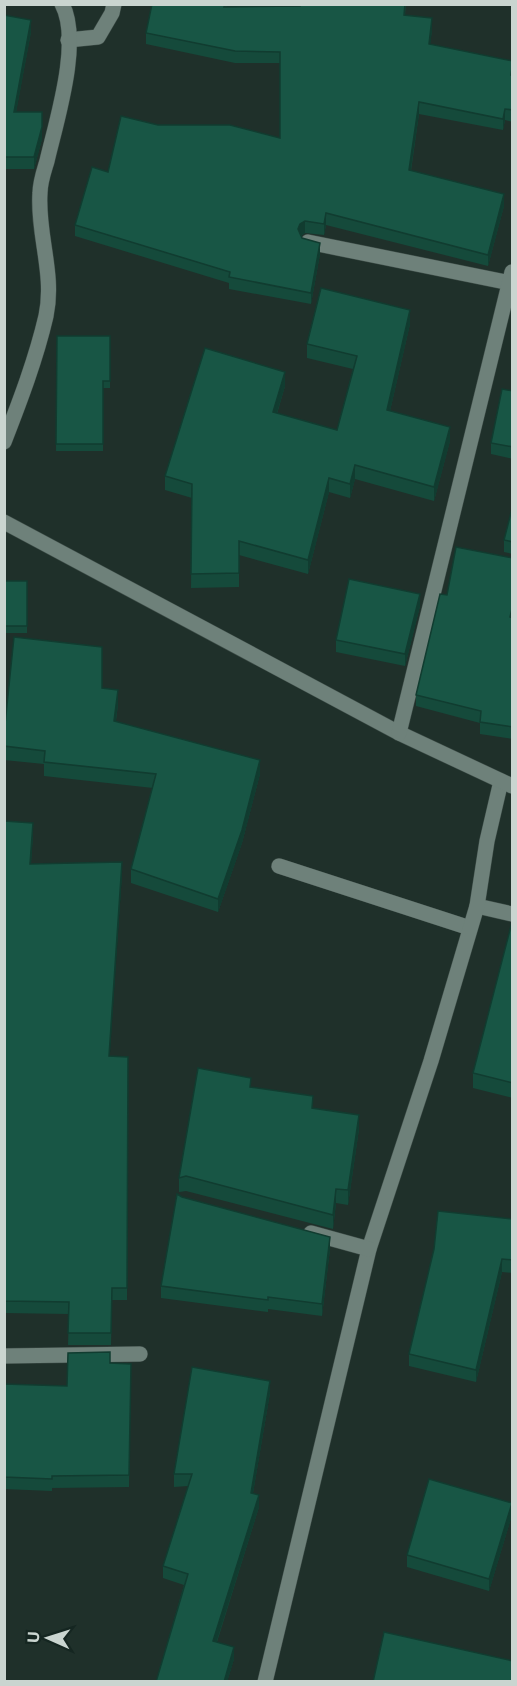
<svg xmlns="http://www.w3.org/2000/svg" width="517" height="1686" font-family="'Open Sans',sans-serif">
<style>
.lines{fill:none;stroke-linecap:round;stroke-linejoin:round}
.lane-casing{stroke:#3e4d48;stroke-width:16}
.street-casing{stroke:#3e4d48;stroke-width:16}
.lane{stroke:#6e817a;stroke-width:15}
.street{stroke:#6e817a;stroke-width:15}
.wall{fill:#154a3b}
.shaded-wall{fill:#113c30}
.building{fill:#185645;stroke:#113c30;stroke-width:1.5}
</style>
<rect width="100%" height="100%" fill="#1f302a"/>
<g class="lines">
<defs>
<g id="lane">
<path d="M279,866L470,928"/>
<path d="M477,906L512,914"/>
<path d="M265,1682L369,1249L431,1061L477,906L487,841L501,781"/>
</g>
<g id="street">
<path d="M68,40L98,37L112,13L114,4"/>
<path d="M308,242L510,283"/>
<path d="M4,442C20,401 36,359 46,316C55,274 37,234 40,193C40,182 44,171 47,161C56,122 82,41 62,4"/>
<path d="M4,522L399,733L512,786"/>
<path d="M399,733L512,272"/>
<path d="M311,1233L369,1249"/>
<path d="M4,1356L140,1354"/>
</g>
</defs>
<use href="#lane" class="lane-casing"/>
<use href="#street" class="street-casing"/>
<use href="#lane" class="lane"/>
<use href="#street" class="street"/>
</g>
<g class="wall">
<path d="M152,4H227V7L300,6V4H406L405,15L432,30L430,44L513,61V122L505,120L503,130L419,114L411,171L504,206L488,266L326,225L324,235L305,233L301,236L302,238L320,254L311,304L229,289V283L75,236V225L108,172L158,125L280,138V63H235L146,44V33Z"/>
<path d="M4,15L31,32L16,112H42V139L34,169H4Z"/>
<path d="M410,324L390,411L450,441L434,501L355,479L350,498L329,492L308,574L239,555V587L191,588L192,498L165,490V476L285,386L277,414L337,430L353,369L307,358V344Z"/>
<path d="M57,336H110V388H103V451H56Z"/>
<path d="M513,391V459L491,454V443Z"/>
<path d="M513,505V554L504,552V540Z"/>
<path d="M513,558V739L480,734V723L416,706V695L447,595Z"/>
<rect x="4" y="581" width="23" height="52"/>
<path d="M420,606L405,666L336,652V640Z"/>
<path d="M102,688L118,704L116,721L260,774L242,843L218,912L131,883V869L153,788L44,776V764L4,760V734Z"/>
<path d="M4,821L33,835L31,864L122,874L109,1056L128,1057L127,1300H112L111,1345H68L69,1314L4,1313Z"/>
<path d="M513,923V1098L473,1088V1073Z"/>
<path d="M251,1087L313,1108L359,1129L348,1205L336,1203L333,1229L186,1191L179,1192V1178Z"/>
<path d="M182,1197L330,1249L322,1316L268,1309V1312L161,1298V1286Z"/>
<path d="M513,1219V1273L502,1272L476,1382L409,1366V1354Z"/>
<path d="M110,1363L131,1364L129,1487L52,1488V1491L4,1489V1384L67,1386Z"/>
<path d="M270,1393L253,1493L259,1507L217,1642L234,1659L227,1682H156L184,1585L163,1578V1566L188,1486L174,1487V1474Z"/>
<path d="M512,1515L489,1591L407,1567V1555Z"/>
</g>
<g class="shaded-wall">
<path d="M432,18V30L429,56V44Z"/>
<path d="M31,20V32L14,124V112Z"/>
<path d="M419,102V114L409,182V170Z"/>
<path d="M505,109V120L503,130V119Z"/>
<path d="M42,127V139L34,169V157Z"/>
<path d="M504,194V206L488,266V255Z"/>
<path d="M326,213V225L324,235V224Z"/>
<path d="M305,221V233L300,236L298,229L300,224Z"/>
<path d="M320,243V254L311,304V293Z"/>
<path d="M410,310V324L387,424V410Z"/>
<path d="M285,372V386L273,426V412Z"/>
<path d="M450,427V441L434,501V487Z"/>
<path d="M355,465V479L350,498V484Z"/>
<path d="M329,478V492L308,574V560Z"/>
<path d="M420,594V606L405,666V654Z"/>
<path d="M118,690V704L114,735V721Z"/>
<path d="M260,760V774L242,843L218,912V899Z"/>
<path d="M33,823V835L30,876V864Z"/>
<path d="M122,862V874L109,1068V1056Z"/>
<path d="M359,1115V1129L348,1205V1190Z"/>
<path d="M336,1189V1203L333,1229V1215Z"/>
<path d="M330,1237V1249L322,1316V1304Z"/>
<path d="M502,1259V1272L476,1382V1370Z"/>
<path d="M270,1381V1393L251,1505V1493Z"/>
<path d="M259,1495V1507L213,1653V1641Z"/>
<path d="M512,1503V1515L489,1591V1579Z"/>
<path d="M234,1647V1659L227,1682H224Z"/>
</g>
<g class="building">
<path d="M152,4H225L224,7L300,6V4H405L404,15L432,18L429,44L513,61L511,75H513V110L505,109L503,119L419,102L409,170L504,194L488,255L326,213L324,224L305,221L300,224L298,229L302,238L320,243L311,293L229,277L230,272L75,225L92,167L108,172L121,116L158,125H230L280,138V52L235,51L146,33Z"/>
<path d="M4,15L31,20L14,112H42V127L34,157H4Z"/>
<path d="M321,288L410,310L387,410L450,427L434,487L355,465L350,484L329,478L308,560L239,541V573L191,574L192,484L165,476L205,348L285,372L273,412L337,430L357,356L307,344Z"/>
<path d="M57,336H110V381H103V444H56Z"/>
<path d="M502,389L513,391V447L491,443Z"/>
<path d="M513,505V542L504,540Z"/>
<path d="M456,547L513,558V605L510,617L513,618V727L480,722L481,711L416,695L440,594L447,595Z"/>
<path d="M349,579L420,594L405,654L336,640Z"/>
<rect x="4" y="581" width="23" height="45"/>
<path d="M14,637L102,647V688L118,690L114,721L260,760L242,830L218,899L131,869L156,774L44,762L45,751L4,746V734Z"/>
<path d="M4,821L33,823L30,864L122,862L109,1056L128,1057L127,1288H112L111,1333H68L69,1302L4,1301Z"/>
<path d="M512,922L513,923V1083L473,1073Z"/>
<path d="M198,1068L251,1078L250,1087L313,1096L312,1108L359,1115L348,1190L336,1189L333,1215L186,1176L179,1178Z"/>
<path d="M177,1194L182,1197L330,1237L322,1304L268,1297V1300L161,1286Z"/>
<path d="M438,1211L513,1219V1260L502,1259L476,1370L409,1354L434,1249Z"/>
<path d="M110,1352V1363L131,1364L129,1475L52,1476V1479L4,1477V1384L67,1386L68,1353Z"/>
<path d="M192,1367L270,1381L251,1493L259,1495L213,1641L234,1647L224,1682H156L188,1574L163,1566L192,1474H174Z"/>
<path d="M429,1479L512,1503L489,1579L407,1555Z"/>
<path d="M384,1632L513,1661V1682H373Z"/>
</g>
<rect width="517" height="1686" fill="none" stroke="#cad5d0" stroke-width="12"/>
<g transform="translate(48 1638) rotate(273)" stroke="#152621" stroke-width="4.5" paint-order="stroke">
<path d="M0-4.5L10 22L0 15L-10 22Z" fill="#cad5d0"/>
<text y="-9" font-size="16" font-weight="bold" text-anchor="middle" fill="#cad5d0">U</text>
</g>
</svg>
